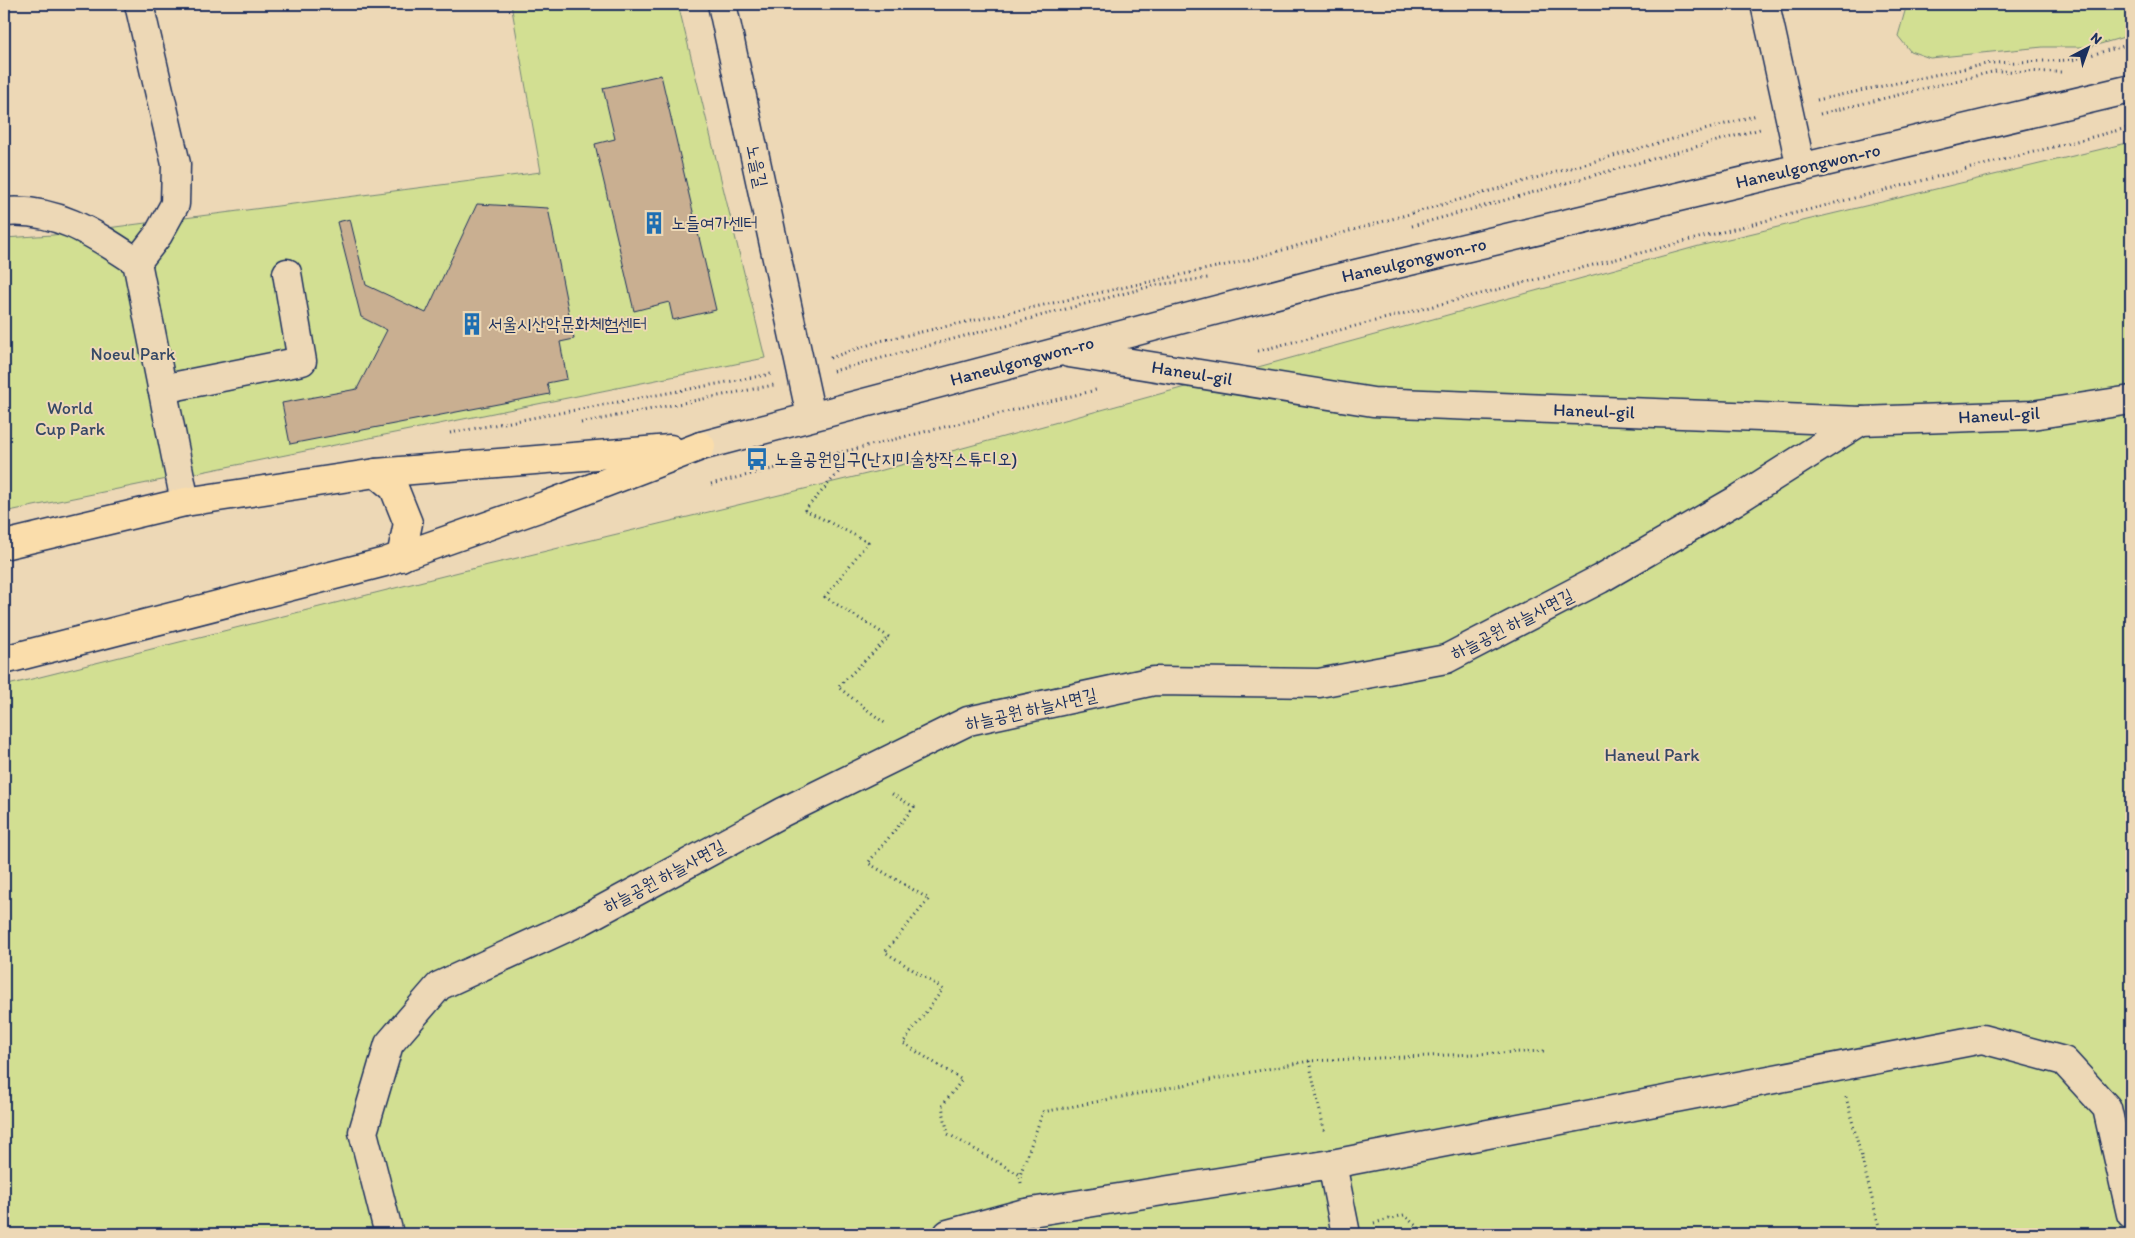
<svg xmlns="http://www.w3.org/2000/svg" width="2135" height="1238" font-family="Itim,'Poor Story',sans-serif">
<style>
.green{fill:#d2df92;stroke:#768778}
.building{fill:#c9af91;stroke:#1b2f5e}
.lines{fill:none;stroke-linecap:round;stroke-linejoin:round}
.minor-casing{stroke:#1b2f5e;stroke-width:31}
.highway-casing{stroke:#1b2f5e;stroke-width:31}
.path{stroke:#1b2f5e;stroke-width:3;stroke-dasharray:1 4;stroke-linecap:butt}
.minor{stroke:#edd8b6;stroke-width:28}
.highway{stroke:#faddab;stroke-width:28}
.labels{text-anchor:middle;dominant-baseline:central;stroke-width:4;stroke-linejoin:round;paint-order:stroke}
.street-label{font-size:18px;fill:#1b2f5e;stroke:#edd8b6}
.poi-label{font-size:18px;fill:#1b2f5e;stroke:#edd8b6;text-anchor:start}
.park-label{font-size:18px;fill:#364966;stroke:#edd8b6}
</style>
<rect width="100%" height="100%" fill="#edd8b6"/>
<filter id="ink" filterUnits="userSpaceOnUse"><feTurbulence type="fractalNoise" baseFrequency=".02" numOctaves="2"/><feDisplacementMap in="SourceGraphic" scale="10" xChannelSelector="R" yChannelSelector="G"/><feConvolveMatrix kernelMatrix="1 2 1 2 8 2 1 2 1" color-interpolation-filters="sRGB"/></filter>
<g filter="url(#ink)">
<g class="green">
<path d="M511,4H678L765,358L4,512V238L53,235L541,172Z"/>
<path d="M1907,4H2131V35L2090,47H2043L1930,58L1910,51L1898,36Z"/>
<path d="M2131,142V1234H4V686L459,572L879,471L1699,246Z"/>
</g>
<g class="building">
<path d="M661,75L716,310L673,320L669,302L634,311L595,144L615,139L603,88Z"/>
<path d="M477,204L548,208L574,339L560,342L567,379L547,383L550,394L290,444L282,403L357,389L387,330L361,317L337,222L350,219L366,285L426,313Z"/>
</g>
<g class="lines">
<defs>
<g id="minor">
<path d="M722,4L811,416"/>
<path d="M1765,4L1801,168"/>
<path d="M4,212C56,207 96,235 137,262L185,502"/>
<path d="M137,262L158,235L175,204L176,164L139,4"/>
<path d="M1069,353L1373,402L1861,421L2032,415L2131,400"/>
<path d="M162,389L302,361L287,273"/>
<path d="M701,446L1326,281L2131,89"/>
<path d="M1332,1164L1346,1234"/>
<path d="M389,1234L363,1132L389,1044L439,986L583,920L783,812L968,721L1154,681L1319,683L1446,659L1600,579L1735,501L1861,421"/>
<path d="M948,1234L1025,1213L1332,1164L1982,1039L2064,1061L2107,1108L2131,1214"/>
</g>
<g id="highway">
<path d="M376,473L394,488L408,523L401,557"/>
<path d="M4,545L185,502L376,473L670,449"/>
<path d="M4,660L385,562L547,505L701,446"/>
</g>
</defs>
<use href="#minor" class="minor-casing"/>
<use href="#highway" class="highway-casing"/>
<g class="path">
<path d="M1817,100L1991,63L2072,60L2131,44"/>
<path d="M1820,114L1996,71L2061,72"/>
<path d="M1412,226L1760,129"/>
<path d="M1258,351L2131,127"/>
<path d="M830,358L880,341L1244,261L1757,115"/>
<path d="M833,371L1156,285L1208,278"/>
<path d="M581,423L774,385"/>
<path d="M450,433L771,374"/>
<path d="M838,453L846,464L805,510L868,542L825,597L889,637L838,687L887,725"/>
<path d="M711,484L1096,390"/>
<path d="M892,794L914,807L868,863L929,899L885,952L943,989L903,1043L962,1080L942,1106L948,1134L1020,1175"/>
<path d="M1309,1061L1325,1134"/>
<path d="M1846,1097L1881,1234"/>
<path d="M1021,1183L1020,1175L1043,1112L1309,1061L1545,1051"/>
<path d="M1374,1223L1404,1215L1425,1234"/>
</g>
<use href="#minor" class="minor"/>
<use href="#highway" class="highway"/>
</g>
</g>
<defs>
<symbol id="building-bare" viewBox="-9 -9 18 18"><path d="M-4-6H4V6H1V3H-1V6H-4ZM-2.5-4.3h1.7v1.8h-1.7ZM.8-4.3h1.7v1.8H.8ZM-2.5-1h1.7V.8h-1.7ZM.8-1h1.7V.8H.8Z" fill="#1f6fb2" stroke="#edd8b6" stroke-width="2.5" paint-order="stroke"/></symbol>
<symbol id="bus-bare" viewBox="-9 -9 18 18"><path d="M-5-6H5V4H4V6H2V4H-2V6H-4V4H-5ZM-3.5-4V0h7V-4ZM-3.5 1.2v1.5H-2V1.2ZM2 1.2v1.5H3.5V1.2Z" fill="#1f6fb2" stroke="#edd8b6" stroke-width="2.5" paint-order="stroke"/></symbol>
</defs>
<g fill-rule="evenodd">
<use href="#building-bare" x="638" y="207" width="32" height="32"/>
<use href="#building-bare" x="456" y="308" width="32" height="32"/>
<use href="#bus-bare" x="741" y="443" width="32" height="32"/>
</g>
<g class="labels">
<g class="street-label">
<text transform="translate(757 166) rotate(78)">노을길</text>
<text transform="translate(1808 166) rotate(-13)">Haneulgongwon-ro</text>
<text transform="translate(1414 260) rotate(-13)">Haneulgongwon-ro</text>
<text transform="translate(1022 361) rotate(-15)">Haneulgongwon-ro</text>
<text transform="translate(1192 373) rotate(9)">Haneul-gil</text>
<text transform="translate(1594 411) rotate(2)">Haneul-gil</text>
<text transform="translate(1999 415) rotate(-3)">Haneul-gil</text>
<text transform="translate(1512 624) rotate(-27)">하늘공원 하늘사면길</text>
<text transform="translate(1031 709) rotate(-13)">하늘공원 하늘사면길</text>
<text transform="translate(664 876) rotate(-28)">하늘공원 하늘사면길</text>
</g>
<g class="poi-label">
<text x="671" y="223">노들여가센터</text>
<text x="488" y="324">서울시산악문화체험센터</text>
<text x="774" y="459">노을공원입구(난지미술창작스튜디오)</text>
</g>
<g class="park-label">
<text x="133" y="354">Noeul Park</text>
<text x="70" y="408">World<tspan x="70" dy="21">Cup Park</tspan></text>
<text x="1652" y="755">Haneul Park</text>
</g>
</g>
<rect width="2135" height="1238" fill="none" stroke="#edd8b6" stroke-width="20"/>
<rect x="10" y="10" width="2115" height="1218" fill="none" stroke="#1b2f5e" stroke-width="2" filter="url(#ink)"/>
<g transform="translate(2088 48) rotate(41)" stroke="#edd8b6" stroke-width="4" paint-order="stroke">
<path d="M0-4L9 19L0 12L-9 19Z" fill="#1b2f5e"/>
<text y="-8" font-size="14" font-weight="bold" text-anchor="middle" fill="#1b2f5e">N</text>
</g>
</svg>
